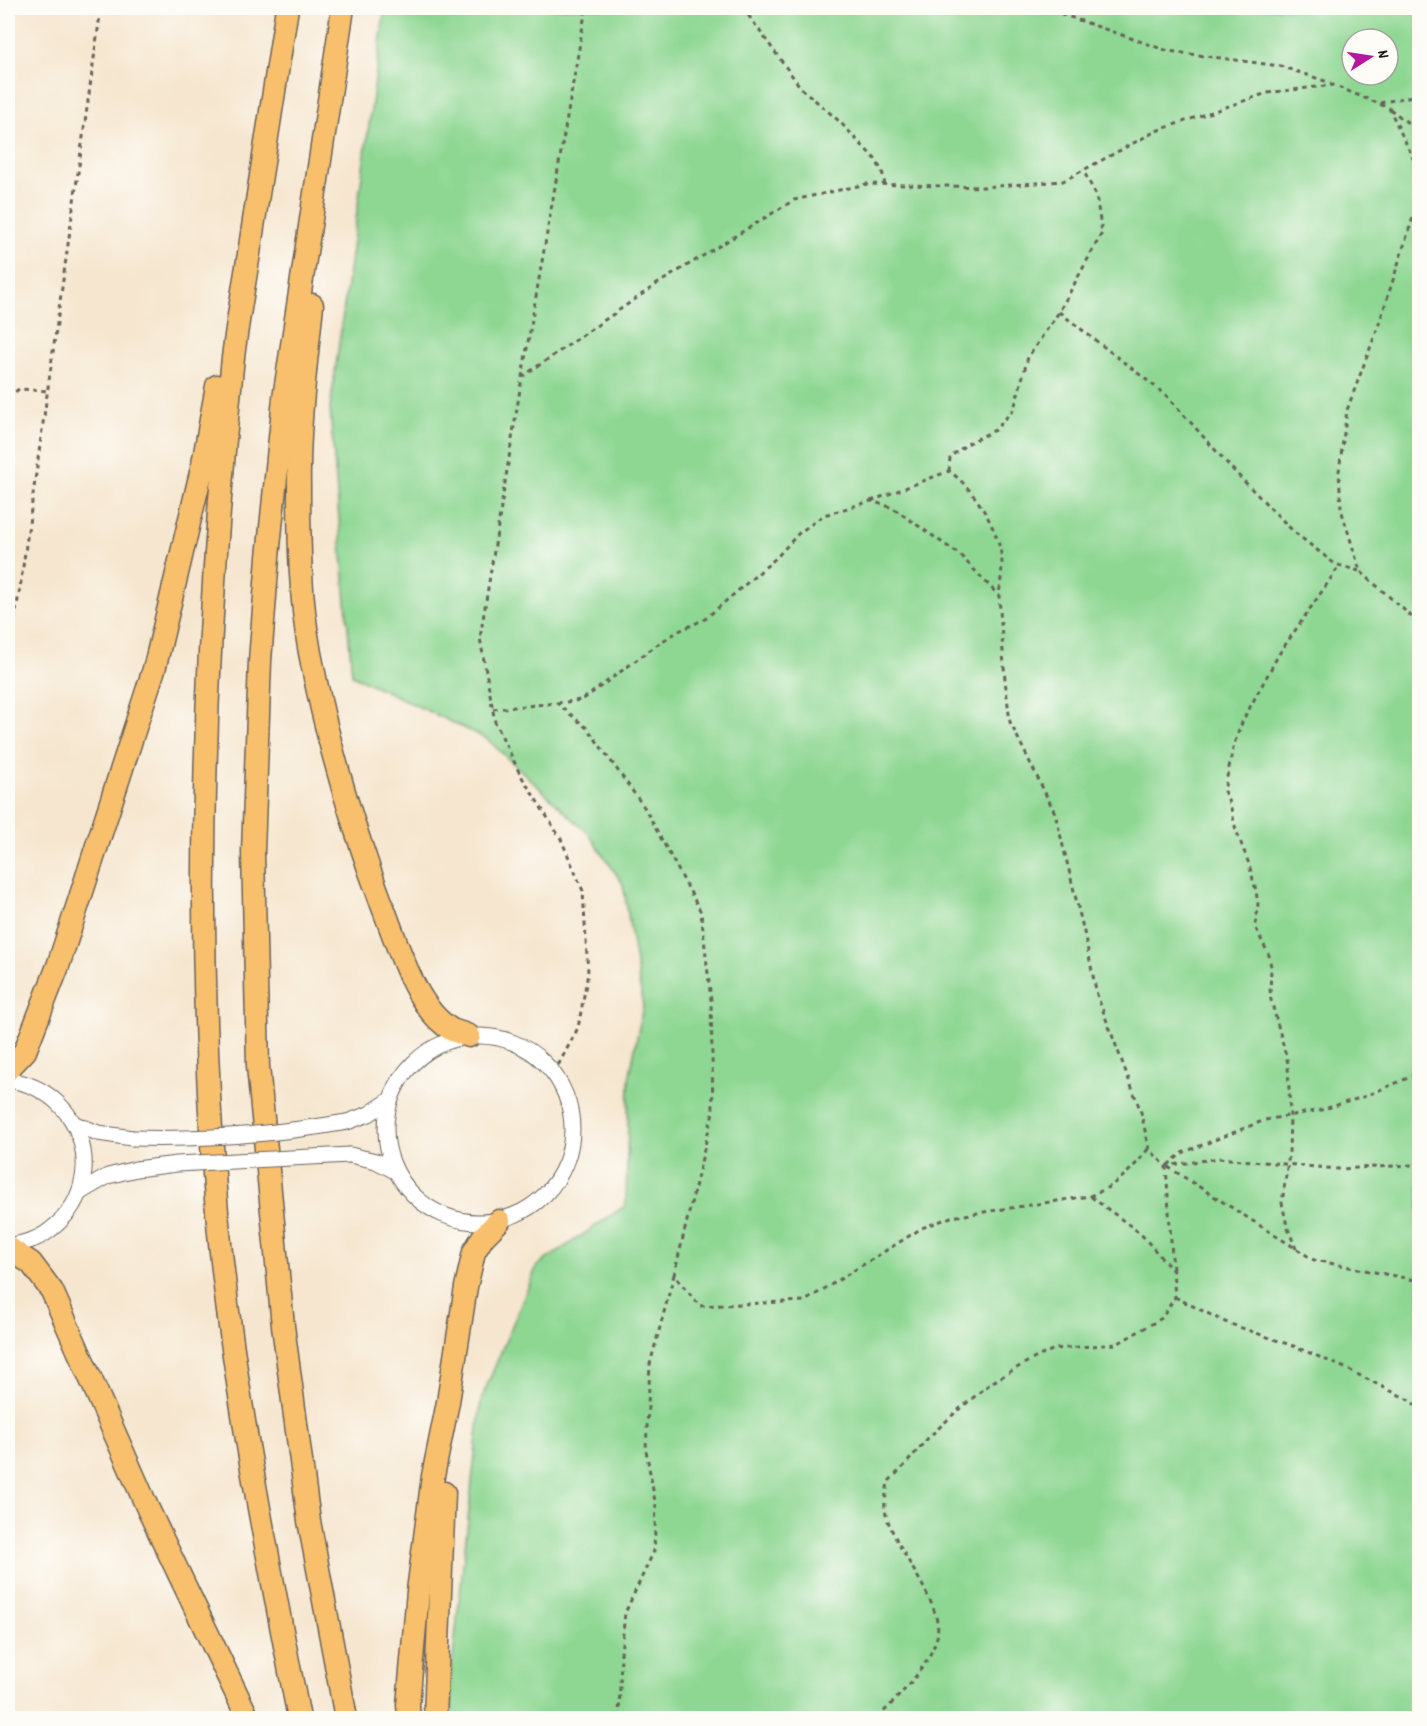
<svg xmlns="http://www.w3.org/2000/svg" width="1427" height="1726" font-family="Dekko,sans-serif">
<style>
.green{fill:#8ed793;stroke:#557a58;stroke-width:1.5;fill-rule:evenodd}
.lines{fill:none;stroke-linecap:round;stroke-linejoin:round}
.minor-casing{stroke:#68635b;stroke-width:17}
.highway-casing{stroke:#68635b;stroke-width:25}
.path{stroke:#68635b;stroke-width:3;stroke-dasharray:4.5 4.5;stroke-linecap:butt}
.minor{stroke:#fff;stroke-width:15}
.highway{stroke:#f8bf6c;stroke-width:22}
.minor-bridge-casing{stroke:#68635b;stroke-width:17;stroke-linecap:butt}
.minor-bridge{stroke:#fff;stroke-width:15}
</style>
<rect width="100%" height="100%" fill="#fdfcf7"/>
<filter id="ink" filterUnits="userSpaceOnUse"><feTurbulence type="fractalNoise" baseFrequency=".0167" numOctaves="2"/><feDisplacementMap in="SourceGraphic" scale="12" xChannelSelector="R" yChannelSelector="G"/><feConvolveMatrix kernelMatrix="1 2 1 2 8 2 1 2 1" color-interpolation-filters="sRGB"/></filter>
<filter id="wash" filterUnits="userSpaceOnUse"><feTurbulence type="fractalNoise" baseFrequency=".008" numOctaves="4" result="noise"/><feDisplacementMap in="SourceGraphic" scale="24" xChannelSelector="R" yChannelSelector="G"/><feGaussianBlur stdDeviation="1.35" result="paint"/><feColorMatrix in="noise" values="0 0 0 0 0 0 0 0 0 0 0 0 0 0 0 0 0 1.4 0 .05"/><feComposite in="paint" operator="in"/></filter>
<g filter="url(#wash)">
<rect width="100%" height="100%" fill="#f6e6cf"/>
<path class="green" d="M385,8H1419V1718H453L450,1685L481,1400L537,1266L626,1205L629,1079L643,1006L623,884L589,834L487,739L352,675L330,409ZM1352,39H1388V75H1352Z"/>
</g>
<g filter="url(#ink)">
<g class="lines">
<defs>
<g id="minor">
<circle cx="479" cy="1129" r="93"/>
<path d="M8,1080C83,1089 113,1183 50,1230C38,1240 23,1243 8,1246"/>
<path d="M347,1122L369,1114L390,1100"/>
<path d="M75,1124L98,1133L132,1138"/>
<path d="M350,1155L376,1161L395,1171"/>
<path d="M79,1193L108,1176L136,1169"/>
</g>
<g id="highway">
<path d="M287,8C275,87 262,167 250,247C244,287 236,327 232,367C204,639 194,915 215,1188C229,1367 265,1543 299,1718"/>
<path d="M343,8L284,398L268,557L260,661L253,852L258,1066L283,1326L309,1521L346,1718"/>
<path d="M312,305C306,364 298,425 299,486C299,540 300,600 310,653C327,741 352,826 384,910C398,946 416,1010 452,1030C458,1032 464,1034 469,1036"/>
<path d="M8,1069L25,1051L58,966L155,666L203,464L217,386"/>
<path d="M8,1248L31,1263L52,1291L148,1509L248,1718"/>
<path d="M409,1718L408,1705L418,1591L433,1476L448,1402L466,1287L474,1252L483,1237L499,1221"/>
<path d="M435,1718L444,1493"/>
</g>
</defs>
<use href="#minor" class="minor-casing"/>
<use href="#highway" class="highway-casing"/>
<g class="path">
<path d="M743,8L801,88L839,121L875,159L882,171L885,185"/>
<path d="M1044,8L1168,51L1280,66L1331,83"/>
<path d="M1380,103L1412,96H1420"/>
<path d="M1390,109L1420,132"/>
<path d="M1059,312L1166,395L1235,472L1294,532L1335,564L1359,571"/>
<path d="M522,377L657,284L794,200L867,184L984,187L1063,181L1156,131L1267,93L1333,85L1389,108L1415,162V211L1378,327L1347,410L1339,471L1341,509L1360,571L1420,624"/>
<path d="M8,397L19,389L48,391"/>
<path d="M949,471L950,457L967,444L995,430L1014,409L1028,357L1059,312L1102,233L1096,195L1083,170"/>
<path d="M871,501L949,471C974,488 1001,532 1002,563C1002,573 1000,585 999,596"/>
<path d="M8,656L20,588L101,8"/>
<path d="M557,703L582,700L661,642L679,631L705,619L776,558L799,533L824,515L871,501L893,508L960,555L999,596L1005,680L1010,722L1055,813L1084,932L1097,995L1141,1112L1149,1149L1166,1166L1220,1158L1338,1169L1413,1165L1420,1162"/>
<path d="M493,709L557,703L588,729L644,807L701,912L711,1000L713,1112L674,1275L700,1306L805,1301L922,1228L951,1217L1090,1196C1117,1185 1131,1171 1148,1149"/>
<path d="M554,1073L578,1028L588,973L583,891L561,839L520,774L495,722L480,638L522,377L586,8"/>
<path d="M1168,1165L1182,1153L1265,1120L1321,1110L1363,1097L1420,1073"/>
<path d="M1166,1166L1173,1271"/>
<path d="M1168,1167L1314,1260L1420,1281"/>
<path d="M1296,1249L1287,1226L1282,1203L1289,1154L1290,1116L1288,1063L1270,996L1271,967L1269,955L1255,927L1258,904L1256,891L1249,864L1236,830L1230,804L1224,791L1234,744L1243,720L1279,654L1340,565"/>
<path d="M1175,1297L1225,1322L1296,1347L1345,1368L1407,1399L1420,1408"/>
<path d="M619,1718L621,1653L625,1613L654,1551L656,1507L646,1450L650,1364L674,1275"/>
<path d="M878,1718C899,1695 928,1669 937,1637C945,1603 891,1546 885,1510C884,1501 887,1490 888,1482L905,1465L928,1438L957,1411L991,1383L1027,1362L1054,1349L1117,1344L1162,1318L1175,1297L1173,1271L1140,1233L1090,1196"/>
</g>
<use href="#minor" class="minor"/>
<use href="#highway" class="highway"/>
<defs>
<g id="minor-bridge">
<path d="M132,1138C204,1140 277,1134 347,1122"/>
<path d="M136,1169L177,1164L350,1155"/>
</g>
</defs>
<use href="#minor-bridge" class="minor-bridge-casing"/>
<use href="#minor-bridge" class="minor-bridge"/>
</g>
</g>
<rect width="1427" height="1726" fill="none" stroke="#fdfcf7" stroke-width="30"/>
<g transform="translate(1370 57) rotate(78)"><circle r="28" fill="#fdfcf7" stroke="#a3a29f" stroke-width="1.5"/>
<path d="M0-4.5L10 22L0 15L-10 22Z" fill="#b5179e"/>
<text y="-9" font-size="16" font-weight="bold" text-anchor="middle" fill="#1c1c1c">N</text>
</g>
</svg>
